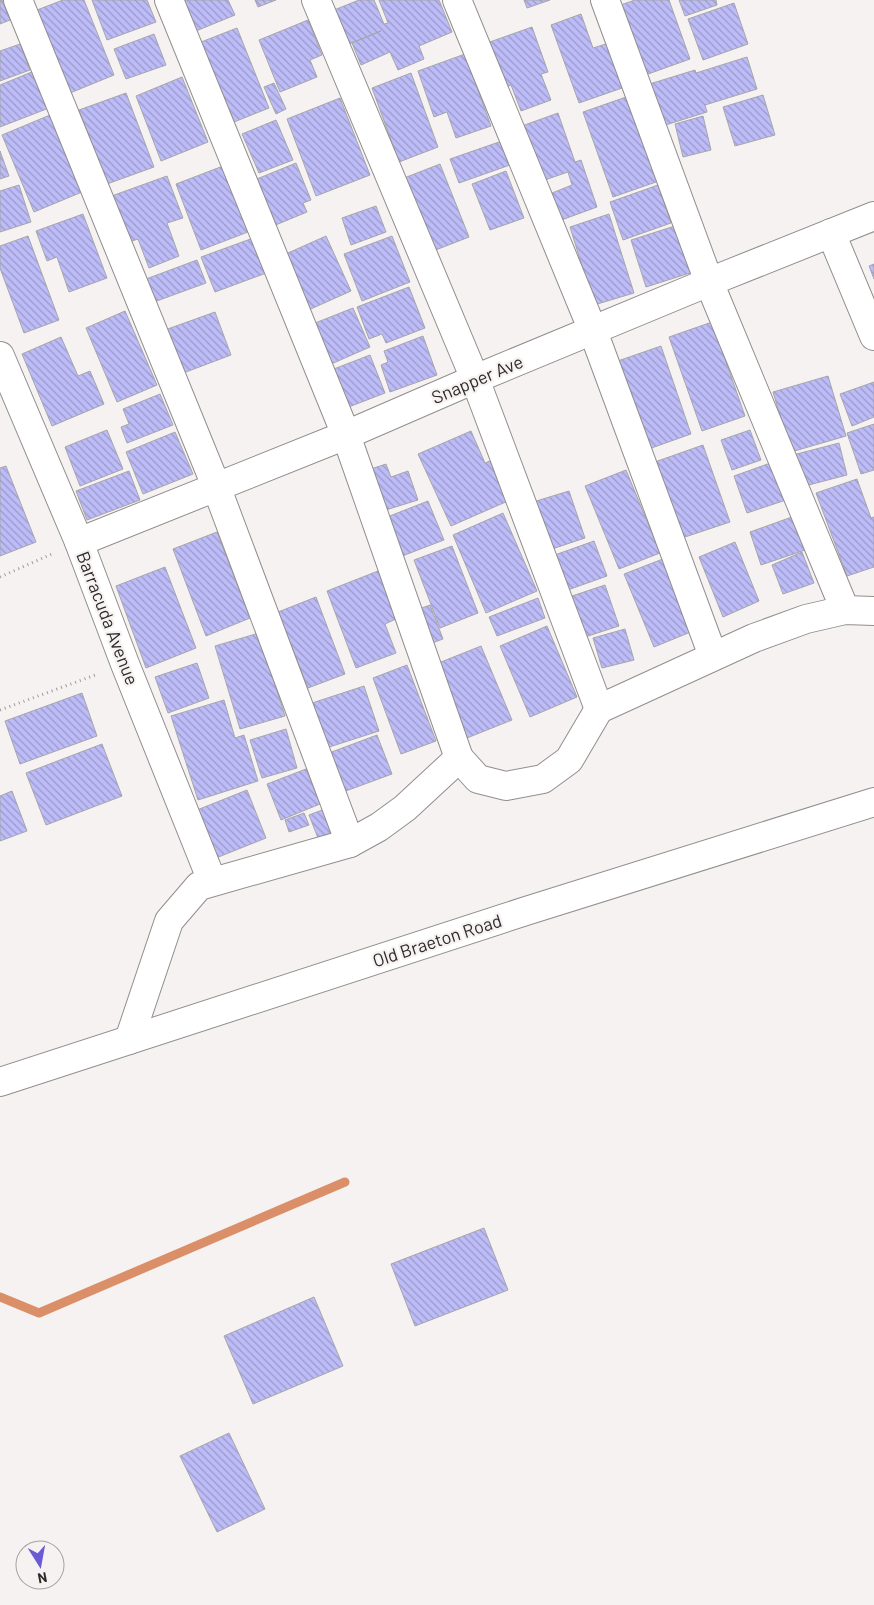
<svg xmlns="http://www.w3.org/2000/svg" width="874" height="1605" font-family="Barlow,sans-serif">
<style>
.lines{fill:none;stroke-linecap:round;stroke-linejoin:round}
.stream{stroke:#da8f68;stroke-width:9}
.building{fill:url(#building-back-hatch);stroke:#a6a6a9}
.minor-casing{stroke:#918e8d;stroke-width:30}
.tertiary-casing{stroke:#918e8d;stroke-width:30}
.path{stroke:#9f9b9b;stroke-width:3;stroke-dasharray:1 4;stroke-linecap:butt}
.minor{stroke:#fff;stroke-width:28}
.tertiary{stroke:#fff;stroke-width:28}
.labels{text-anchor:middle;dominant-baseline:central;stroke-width:4.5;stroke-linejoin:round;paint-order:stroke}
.street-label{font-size:18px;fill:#2d2b2b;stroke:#f6f2f1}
</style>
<defs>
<pattern id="building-back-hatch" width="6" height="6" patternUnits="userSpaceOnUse" patternTransform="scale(1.25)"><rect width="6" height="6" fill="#bdbcf8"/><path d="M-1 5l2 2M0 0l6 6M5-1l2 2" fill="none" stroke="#9a99c9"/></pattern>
</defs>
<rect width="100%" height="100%" fill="#f6f2f1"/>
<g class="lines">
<path class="stream" d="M0,1297L39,1313L345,1182"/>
</g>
<g class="building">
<path d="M0,0H2L10,20L0,24Z"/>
<path d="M63,0H84L114,75L70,93L37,10Z"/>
<path d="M92,0H147L156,22L107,40Z"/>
<path d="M178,0H228L235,15L191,33Z"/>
<path d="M255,0H276L258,7Z"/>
<path d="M359,0H374L384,24L388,23L379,0H439L452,32L419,46L424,59L398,70L390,52L361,65L352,43L381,31L349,44L334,10Z"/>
<path d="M524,0H550L527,8Z"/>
<path d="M635,0H669L690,59L637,78L612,8Z"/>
<path d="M679,0H716L717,5L685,16Z"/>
<path d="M734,3L748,44L703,60L688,19Z"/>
<path d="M581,14L593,48L609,43L625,87L579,103L551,25Z"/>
<path d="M308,20L322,55L310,60L317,77L280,92L259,40Z"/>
<path d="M532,27L548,72L541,74L551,100L521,111L511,85L503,88L487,43Z"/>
<path d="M237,28L269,108L229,124L196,44Z"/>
<path d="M154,34L166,65L126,79L114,49Z"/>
<path d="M20,44L30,70L0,81V51Z"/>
<path d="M465,54L491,126L456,138L447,112L434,117L418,71Z"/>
<path d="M747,57L757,89L705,105L707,112L656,128L643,86L695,70L696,73Z"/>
<path d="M34,71L49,108L0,127V85Z"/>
<path d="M411,73L438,147L399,162L372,88Z"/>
<path d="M182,77L208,142L161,161L136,96Z"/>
<path d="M274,83L286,109L276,114L264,87Z"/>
<path d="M126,93L154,167L107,184L79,110Z"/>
<path d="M763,95L775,135L735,146L723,107Z"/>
<path d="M629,96L659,181L613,197L583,112Z"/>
<path d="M340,98L370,175L316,196L287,119Z"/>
<path d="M558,113L575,162L581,160L597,207L556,222L547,195L572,185L568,172L539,182L519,127Z"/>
<path d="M50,115L82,192L34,212L2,135Z"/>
<path d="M703,116L711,150L683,157L675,124Z"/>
<path d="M276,120L293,160L259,173L242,134Z"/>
<path d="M502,141L510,165L459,183L450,159Z"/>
<path d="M0,151L9,176L0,179Z"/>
<path d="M296,163L311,200L303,203L307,212L266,229L247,183Z"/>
<path d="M440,164L469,237L428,253L399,180Z"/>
<path d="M223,166L248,232L201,250L176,184Z"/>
<path d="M506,171L524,218L490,230L472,184Z"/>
<path d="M167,176L183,218L167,223L179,256L149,268L138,239L123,244L106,198Z"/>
<path d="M19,185L31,222L0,232V191Z"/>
<path d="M658,185L671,223L623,240L610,202Z"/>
<path d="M376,206L386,232L351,245L342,218Z"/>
<path d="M83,214L107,278L69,292L57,257L47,261L36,231Z"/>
<path d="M609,214L634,293L594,305L570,227Z"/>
<path d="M678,225L693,272L646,287L631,240Z"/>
<path d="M28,236L59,320L24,333L0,268V246Z"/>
<path d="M326,236L351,291L304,312L279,257Z"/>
<path d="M392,236L410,282L362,301L344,254Z"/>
<path d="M256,237L269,272L215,292L201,257Z"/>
<path d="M197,260L206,283L154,302L146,279Z"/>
<path d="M874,264V279L869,266Z"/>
<path d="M409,287L425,328L386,343L382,334L369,339L357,307Z"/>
<path d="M353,308L370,347L322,368L305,327Z"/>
<path d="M125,311L157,385L117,402L86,328Z"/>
<path d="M215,312L231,355L178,375L162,331Z"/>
<path d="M712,322L745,416L702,431L669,337Z"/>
<path d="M423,336L437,375L390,392L381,365L388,362L384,351Z"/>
<path d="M61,337L78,376L90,371L104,404L52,426L22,354Z"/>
<path d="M661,346L691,434L643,451L612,363Z"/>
<path d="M370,355L385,393L341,410L326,372Z"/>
<path d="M828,376L846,436L791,452L773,392Z"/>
<path d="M874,382V417L852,426L840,394Z"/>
<path d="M160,394L173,425L127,443L121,427L129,424L123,409Z"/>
<path d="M874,424V470L861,474L847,433Z"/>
<path d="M107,430L123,469L80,486L65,447Z"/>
<path d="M750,430L761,460L732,470L721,440Z"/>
<path d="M471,431L485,463L490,461L508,501L451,526L418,454Z"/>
<path d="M175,432L193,474L143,494L126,452Z"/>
<path d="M839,443L847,475L801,487L793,455Z"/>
<path d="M703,445L730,522L679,539L652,463Z"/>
<path d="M776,461L789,499L747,513L734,476Z"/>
<path d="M386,464L391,477L408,471L418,500L376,513L362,472Z"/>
<path d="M6,466L36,542L0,556V468Z"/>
<path d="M626,470L660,553L619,569L585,486Z"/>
<path d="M129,471L140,500L87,520L76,491Z"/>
<path d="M857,479L871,518L874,517V567L847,576L816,493Z"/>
<path d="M569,491L585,538L549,550L533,502Z"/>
<path d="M428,501L444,540L397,558L382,519Z"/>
<path d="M503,513L537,591L486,613L453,535Z"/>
<path d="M803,513L814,547L761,565L750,532Z"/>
<path d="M217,532L250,618L206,636L173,549Z"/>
<path d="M594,541L607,576L565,591L552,556Z"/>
<path d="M735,542L759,601L723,617L699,557Z"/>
<path d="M452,546L478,613L440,628L414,560Z"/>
<path d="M802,552L814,583L783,594L772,565Z"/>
<path d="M668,557L698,629L654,647L624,574Z"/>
<path d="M165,567L196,648L146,668L116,586Z"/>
<path d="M378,571L396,619L385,624L396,653L356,668L327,591Z"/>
<path d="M605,585L619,626L585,637L572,596Z"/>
<path d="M316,597L345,674L308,688L278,612Z"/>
<path d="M538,598L545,618L497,636L489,617Z"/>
<path d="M430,605L443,639L432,643L419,609Z"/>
<path d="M547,626L577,697L530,717L500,646Z"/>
<path d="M625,629L634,660L602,668L593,638Z"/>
<path d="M259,633L285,716L240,729L215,646Z"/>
<path d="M481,646L512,720L467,738L436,664Z"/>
<path d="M197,663L209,698L168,713L155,677Z"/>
<path d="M407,665L436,741L401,754L373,678Z"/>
<path d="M364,686L379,731L320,750L306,705Z"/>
<path d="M82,693L97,736L20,764L5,721Z"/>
<path d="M224,700L235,738L244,735L258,781L198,800L171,716Z"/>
<path d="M286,729L297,768L262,778L250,740Z"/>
<path d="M377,735L392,774L343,792L329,753Z"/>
<path d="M102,744L122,796L46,825L26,773Z"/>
<path d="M306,769L320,804L281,820L267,784Z"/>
<path d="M247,790L266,838L216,858L197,810Z"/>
<path d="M12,791L27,831L0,841V796Z"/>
<path d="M330,807L338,830L318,838L309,815Z"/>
<path d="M304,813L309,825L289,832L285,820Z"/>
<path d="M484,1228L508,1290L415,1326L391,1264Z"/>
<path d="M314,1297L343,1366L253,1404L224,1336Z"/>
<path d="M229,1433L265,1509L217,1532L180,1456Z"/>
</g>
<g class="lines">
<defs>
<g id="minor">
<path d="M18,0L216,486L350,843"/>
<path d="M169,0L346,435L459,758"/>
<path d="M316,0L475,379L599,709"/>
<path d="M457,0L593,331L713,656"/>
<path d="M605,0L709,282L845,610"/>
<path d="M831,233L874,336"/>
<path d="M0,356L79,542L125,664L212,881"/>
<path d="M79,542L346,435L475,379L709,282L874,216"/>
<path d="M129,1040L169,921L199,886L350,843L379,827L405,808L459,758L478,779L506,786L543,779L569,760L599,709L754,638L806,619L845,610L874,611"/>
</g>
<path id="tertiary" d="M0,1082L526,911L874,802"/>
</defs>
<use href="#minor" class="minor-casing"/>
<use href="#tertiary" class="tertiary-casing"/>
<g class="path">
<path d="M0,577L54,553"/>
<path d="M0,710L98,674"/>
</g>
<use href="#minor" class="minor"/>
<use href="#tertiary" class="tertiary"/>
</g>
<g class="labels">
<g class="street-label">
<text transform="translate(477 379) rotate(-23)">Snapper Ave</text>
<text transform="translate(108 618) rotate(69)">Barracuda Avenue</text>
<text transform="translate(437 940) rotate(-18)">Old Braeton Road</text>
</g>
</g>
<g transform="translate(40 1565) rotate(169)"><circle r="24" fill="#f6f2f1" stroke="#a6a2a2"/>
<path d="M0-4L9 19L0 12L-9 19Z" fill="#6a5ad3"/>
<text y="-8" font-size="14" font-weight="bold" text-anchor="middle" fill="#2d2b2b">N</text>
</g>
</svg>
